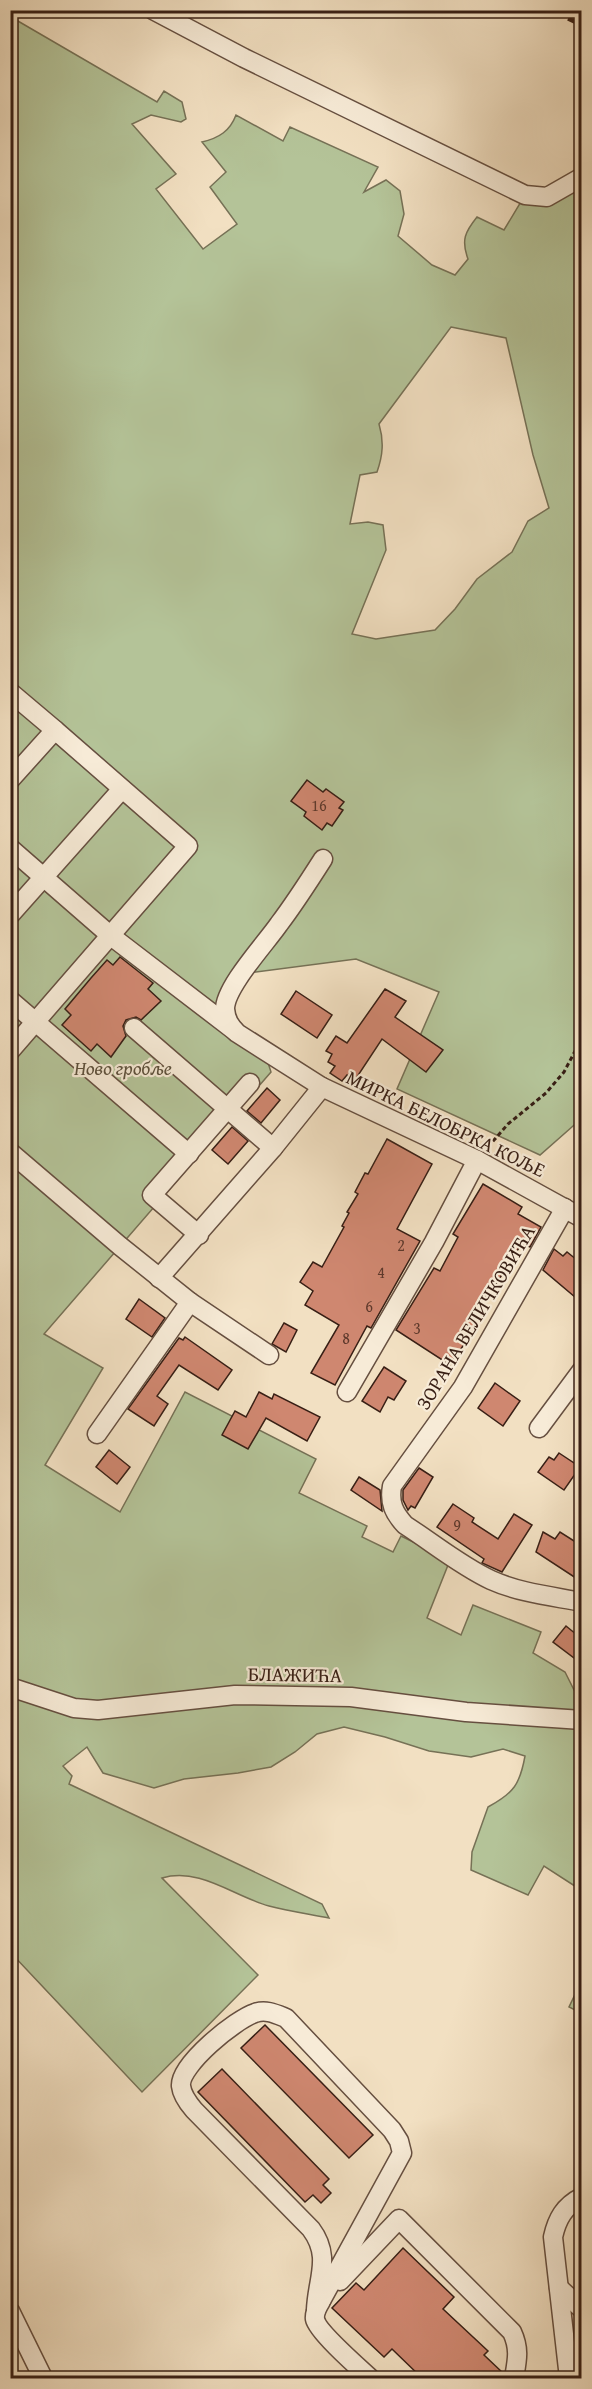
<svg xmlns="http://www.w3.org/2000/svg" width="592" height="2389" font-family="'Gentium Book Plus',serif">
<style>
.green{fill:#b4c398;stroke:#767156;stroke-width:1.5;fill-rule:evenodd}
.building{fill:#cf8770;stroke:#381f15;stroke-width:1.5}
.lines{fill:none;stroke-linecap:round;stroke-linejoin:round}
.minor-casing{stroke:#664f40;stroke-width:21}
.path{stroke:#381f15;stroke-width:3;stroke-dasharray:4.5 3;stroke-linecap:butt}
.minor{stroke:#f7ebd7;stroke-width:18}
.rail{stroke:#381f15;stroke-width:4.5;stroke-dasharray:10 10;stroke-linecap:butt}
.labels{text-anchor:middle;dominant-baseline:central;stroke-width:4.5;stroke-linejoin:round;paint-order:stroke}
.number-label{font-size:16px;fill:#5e392c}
.park-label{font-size:20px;font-style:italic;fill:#5d503c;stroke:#f7ebd7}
.street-label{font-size:20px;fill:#381f15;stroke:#f7ebd7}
</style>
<rect width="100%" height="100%" fill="#f2e0c2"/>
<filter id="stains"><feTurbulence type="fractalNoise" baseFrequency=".00333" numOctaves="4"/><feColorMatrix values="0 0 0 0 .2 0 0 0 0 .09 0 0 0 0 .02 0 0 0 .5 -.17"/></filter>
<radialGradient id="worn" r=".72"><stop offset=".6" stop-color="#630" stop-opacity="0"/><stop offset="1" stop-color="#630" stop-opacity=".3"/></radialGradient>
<g class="green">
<path d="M11,17L157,102L164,91L182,102L186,119L181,122L151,115L132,124L176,174L156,189L203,249L237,224L210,187L226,172L202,142C219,138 230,131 236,115L283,141L290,127L378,167L364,192L386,180L400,191L404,214L398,236L432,265L455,275L468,259C461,240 465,232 477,217L504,230L525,195L582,177L581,1119L540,1155L397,1089L439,992L356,959L241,974L225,1008L264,1050L271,1072L44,1334L103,1368L45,1465L120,1512L185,1392L316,1459L299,1493L367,1526L362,1537L393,1552L401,1536L450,1560L427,1618L461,1635L473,1605L541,1632L533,1653L565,1672L581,1704V1708L564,1719L581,1720V1890L544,1866L528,1895L471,1870L472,1852L488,1807C514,1793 520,1784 525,1756L503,1749L471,1757L429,1751L385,1737L344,1727L317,1734L295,1752L271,1767L238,1773L184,1779L154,1788L103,1773L87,1747L63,1766L72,1776L69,1784L322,1904L329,1918C309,1914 288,1911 269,1906C233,1896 200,1867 162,1878L258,1975L142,2092L11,1953ZM451,327L506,338L533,455L549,508L528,521L512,552L477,579L455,609L435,630L376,639L352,634L386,550L383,525L368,522L350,524L360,475L377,472C383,455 384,441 379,424Z"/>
<path d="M581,1982V2013L569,2007Z"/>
</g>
<g class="building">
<path d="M307,780L323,792L326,789L344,802L339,808L343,810L332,826L327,823L322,830L304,816L306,812L291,801Z"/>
<path d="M120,957L153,983L148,989L161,1001L141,1020L136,1017L126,1020L123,1026L126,1036L111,1057L97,1044L91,1051L62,1025L71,1015L65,1009L91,978L107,960L113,965Z"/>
<path d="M385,989L406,1001L395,1017L443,1050L426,1072L382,1039L355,1080L347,1075L342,1081L330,1073L335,1066L328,1062L332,1054L326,1051L336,1036L347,1043Z"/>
<path d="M296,991L332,1015L317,1038L281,1014Z"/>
<path d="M267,1088L280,1100L261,1123L247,1111Z"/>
<path d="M232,1127L248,1141L228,1164L212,1150Z"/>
<path d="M387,1139L432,1164L397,1229L420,1241L371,1328L367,1326L335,1385L311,1373L339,1325L305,1305L313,1291L300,1282L313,1262L322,1267L344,1227L342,1226L349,1213L347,1212L358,1194L355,1192L365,1173L368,1174Z"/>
<path d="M483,1184L522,1207L518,1214L541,1227L530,1247L522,1243L496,1284L493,1283L472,1320L478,1324L450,1365L396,1330L434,1268L440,1271L458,1237L453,1234Z"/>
<path d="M554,1249L563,1256L567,1252L582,1264V1303L543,1270Z"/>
<path d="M139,1299L165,1318L152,1337L126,1319Z"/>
<path d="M284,1323L297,1330L286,1352L272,1344Z"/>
<path d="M185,1337L232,1370L218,1390L179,1365L157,1396L168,1404L154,1426L128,1409L179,1338L183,1340Z"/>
<path d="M384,1367L406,1381L394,1400L388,1397L380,1412L362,1401Z"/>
<path d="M495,1383L520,1401L503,1426L478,1408Z"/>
<path d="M259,1392L272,1399L274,1394L320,1417L307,1441L266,1418L248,1449L222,1435L235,1411L246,1417Z"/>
<path d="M109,1450L130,1467L117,1484L96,1467Z"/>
<path d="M559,1453L580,1467L564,1490L538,1472L549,1457L554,1460Z"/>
<path d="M419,1468L433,1477L415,1508L411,1506L408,1510L403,1500V1490Z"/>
<path d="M359,1477L380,1490L382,1511L351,1490Z"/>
<path d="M453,1504L474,1518L472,1522L498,1539L514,1514L532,1525L502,1572L482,1563L484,1559L437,1527Z"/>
<path d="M543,1532L555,1539L560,1532L582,1546V1582L536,1552Z"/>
<path d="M566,1626L582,1639V1664L553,1642Z"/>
<path d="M265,2025L373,2135L349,2158L241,2048Z"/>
<path d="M222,2069L329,2179L323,2185L331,2193L321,2203L313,2195L305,2202L198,2092Z"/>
<path d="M403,2248L454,2297L443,2309L488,2351L484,2355L503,2373V2379H423L392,2349L384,2357L332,2308L356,2283L364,2290Z"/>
</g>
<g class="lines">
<defs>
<g id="minor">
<path d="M153,10L244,58L525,195L547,197L582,177"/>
<path d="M10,692L55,730"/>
<path d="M10,780L55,730L188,846L10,1051"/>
<path d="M10,848L111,936L235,1031"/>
<path d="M10,915L122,789"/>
<path d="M10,1000L189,1154"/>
<path d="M134,1028L273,1148"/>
<path d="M322,1087L237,1033C230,1026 226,1020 225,1009C225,987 266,943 279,924C295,903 309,881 323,859"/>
<path d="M10,1152L120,1246L190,1302L97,1434"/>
<path d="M565,1208L463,1387L392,1486C389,1503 394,1513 405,1525C433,1543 461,1566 491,1580C520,1593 551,1596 582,1602"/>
<path d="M199,1235L152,1195L250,1083"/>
<path d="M159,1278L273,1148L322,1087L477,1160L582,1218"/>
<path d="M190,1302L269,1355"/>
<path d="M347,1392L434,1242L477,1160"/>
<path d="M539,1428L582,1370"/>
<path d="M10,1687L74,1708L98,1710L235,1695L351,1697L466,1712L582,1720"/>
<path d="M340,2281L399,2219L512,2332C520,2349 517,2361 514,2378"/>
<path d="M559,2288L582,2309"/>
<path d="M321,2301C318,2306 314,2313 315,2319C317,2331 359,2368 370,2378"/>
<path d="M316,2310C317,2279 332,2257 311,2229L194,2110C188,2103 182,2095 181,2086C179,2065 236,2019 255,2013C266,2009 276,2014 286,2018L392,2130L399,2141L402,2153L322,2299"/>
<path d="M10,2311L43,2378"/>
<path d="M569,2378L553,2237C557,2219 564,2206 582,2197"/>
</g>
</defs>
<use href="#minor" class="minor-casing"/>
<path class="path" d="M488,1147L508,1124L546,1093L564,1072L582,1038"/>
<use href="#minor" class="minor"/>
<path class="rail" d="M550,10L582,25"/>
</g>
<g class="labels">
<g class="number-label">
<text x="319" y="805">16</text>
<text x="401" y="1245">2</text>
<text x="381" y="1272">4</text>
<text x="369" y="1306">6</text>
<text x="417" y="1328">3</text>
<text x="346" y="1338">8</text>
<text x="457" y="1525">9</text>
</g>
<g class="park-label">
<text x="123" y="1067">Ново гробље</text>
</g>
<g class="street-label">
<text transform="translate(446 1123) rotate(26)">МИРКА БЕЛОБРКА КОЉЕ</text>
<text transform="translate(475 1317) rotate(-59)">ЗОРАНА ВЕЛИЧКОВИЋА</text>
<text transform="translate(295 1674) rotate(1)">БЛАЖИЋА</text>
</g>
</g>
<rect width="592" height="2389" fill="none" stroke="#f2e0c2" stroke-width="36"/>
<rect x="12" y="12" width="568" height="2365" fill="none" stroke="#381f15" stroke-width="3"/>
<rect x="18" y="18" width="556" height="2353" fill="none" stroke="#381f15" stroke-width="1.5"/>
<rect width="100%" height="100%" filter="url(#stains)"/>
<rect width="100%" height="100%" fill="url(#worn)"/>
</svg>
